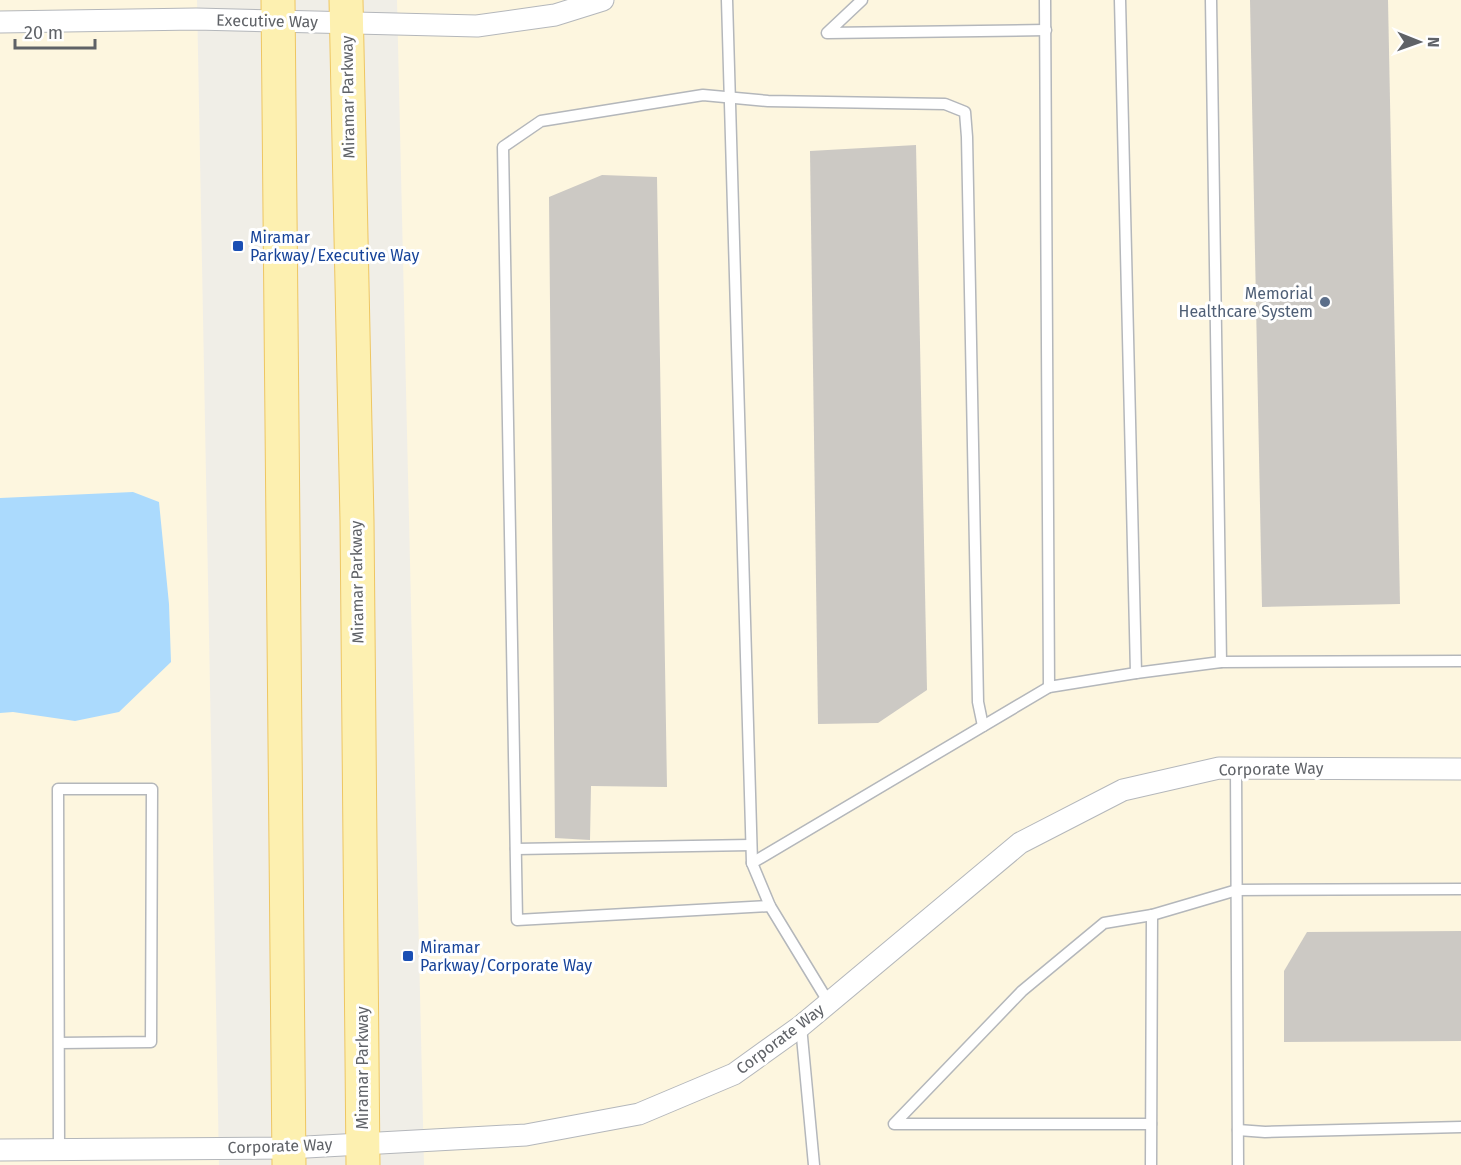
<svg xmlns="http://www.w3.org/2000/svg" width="1461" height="1165" font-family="'Fira Sans',sans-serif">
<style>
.commercial{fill:#fdf6df}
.water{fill:#abdafd}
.building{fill:#ccc9c4}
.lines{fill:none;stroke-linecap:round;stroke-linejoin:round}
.service-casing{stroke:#b4b7bb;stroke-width:13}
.minor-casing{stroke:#b4b7bb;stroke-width:23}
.primary-casing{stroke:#eec662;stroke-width:35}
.service{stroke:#fff;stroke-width:10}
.minor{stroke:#fff;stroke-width:21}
.primary{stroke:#fdf0b0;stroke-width:33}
.transit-dot{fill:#1a4fb4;stroke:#fff;stroke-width:2}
.service-dot{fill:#5c6f8a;stroke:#fff;stroke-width:2}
.labels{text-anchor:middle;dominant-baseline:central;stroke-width:6;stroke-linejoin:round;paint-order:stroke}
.street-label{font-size:16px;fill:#5f6267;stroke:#fff}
.transit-label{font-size:16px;fill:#164399;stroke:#fff;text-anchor:start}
.service-label{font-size:16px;fill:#4e5e75;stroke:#fff;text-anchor:end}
</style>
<rect width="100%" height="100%" fill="#f0eee7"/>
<g class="commercial">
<path d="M0,0H197L219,1165H0Z"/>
<path d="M397,0H1461V1165H424Z"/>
</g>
<path class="water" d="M133,492L159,502L169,604L171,662L119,712L75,721L13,712L0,713V498Z"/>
<g class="building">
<path d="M1250,0H1388L1400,604L1262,607Z"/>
<path d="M916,145L927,690L878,723L818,724L810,151Z"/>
<path d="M602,175L657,177L667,787L591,786L590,840L555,838L549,197Z"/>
<path d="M1461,931V1041L1284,1042V971L1307,932Z"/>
</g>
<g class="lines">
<defs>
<g id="service">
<path d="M727,0L752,863"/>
<path d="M862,0L827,33L1046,30"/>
<path d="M1045,0L1049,687L1136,673L1221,662L1461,661"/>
<path d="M1120,0L1136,673"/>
<path d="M1211,0L1221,662"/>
<path d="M1236,768L1238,1165"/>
<path d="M516,849L751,845"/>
<path d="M770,906L517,920L503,147L541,121L703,95L768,101L945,104L965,112L967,137L978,702L983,726"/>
<path d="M829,1003L770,906L752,863L1049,687"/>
<path d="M801,1026L814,1165"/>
<path d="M59,1043L151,1042L152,789H58L59,1149"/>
<path d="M1151,1124H894L1022,991L1104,923L1152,915L1237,890L1461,889"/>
<path d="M1238,1130L1265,1132L1461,1127"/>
<path d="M1151,1165L1152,915"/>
</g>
<g id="minor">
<path d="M0,22L196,19L477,26L555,15L603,0"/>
<path d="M0,1150L288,1148L526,1135L639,1114L734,1074L801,1026L1020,843L1123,790L1219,768L1461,769"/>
</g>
<g id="primary">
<path d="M278,0L289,1165"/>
<path d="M346,0L357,521L363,1165"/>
</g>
</defs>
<use href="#service" class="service-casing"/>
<use href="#minor" class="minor-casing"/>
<use href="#primary" class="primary-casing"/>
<use href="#service" class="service"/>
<use href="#minor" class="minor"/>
<use href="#primary" class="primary"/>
</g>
<g class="transit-dot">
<rect x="232" y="240" width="12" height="12" rx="3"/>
<rect x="402" y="950" width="12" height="12" rx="3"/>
</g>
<circle class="service-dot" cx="1325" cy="302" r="6"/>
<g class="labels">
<g class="street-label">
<text transform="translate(267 21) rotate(1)">Executive Way</text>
<text transform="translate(348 97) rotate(-91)">Miramar Parkway</text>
<text transform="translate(357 582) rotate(-91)">Miramar Parkway</text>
<text transform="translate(1271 769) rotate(-1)">Corporate Way</text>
<text transform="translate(780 1039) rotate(-37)">Corporate Way</text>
<text transform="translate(362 1068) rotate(-90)">Miramar Parkway</text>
<text transform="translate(280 1146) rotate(-2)">Corporate Way</text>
</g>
<g class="transit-label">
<text x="250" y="237">Miramar<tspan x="250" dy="18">Parkway/Executive Way</tspan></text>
<text x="420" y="947">Miramar<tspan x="420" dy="18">Parkway/Corporate Way</tspan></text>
</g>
<g class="service-label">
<text x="1313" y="293">Memorial<tspan x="1313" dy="18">Healthcare System</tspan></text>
</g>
</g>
<g transform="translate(1419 42) rotate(91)" stroke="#ffffff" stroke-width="4.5" paint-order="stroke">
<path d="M0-4.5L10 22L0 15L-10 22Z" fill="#5f6267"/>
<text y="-9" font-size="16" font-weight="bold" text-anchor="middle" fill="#5f6267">N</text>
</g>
<path d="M15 39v9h80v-9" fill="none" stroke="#5f6267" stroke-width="3"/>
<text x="24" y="39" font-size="18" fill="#5f6267" stroke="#ffffff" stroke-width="4.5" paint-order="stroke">20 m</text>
</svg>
